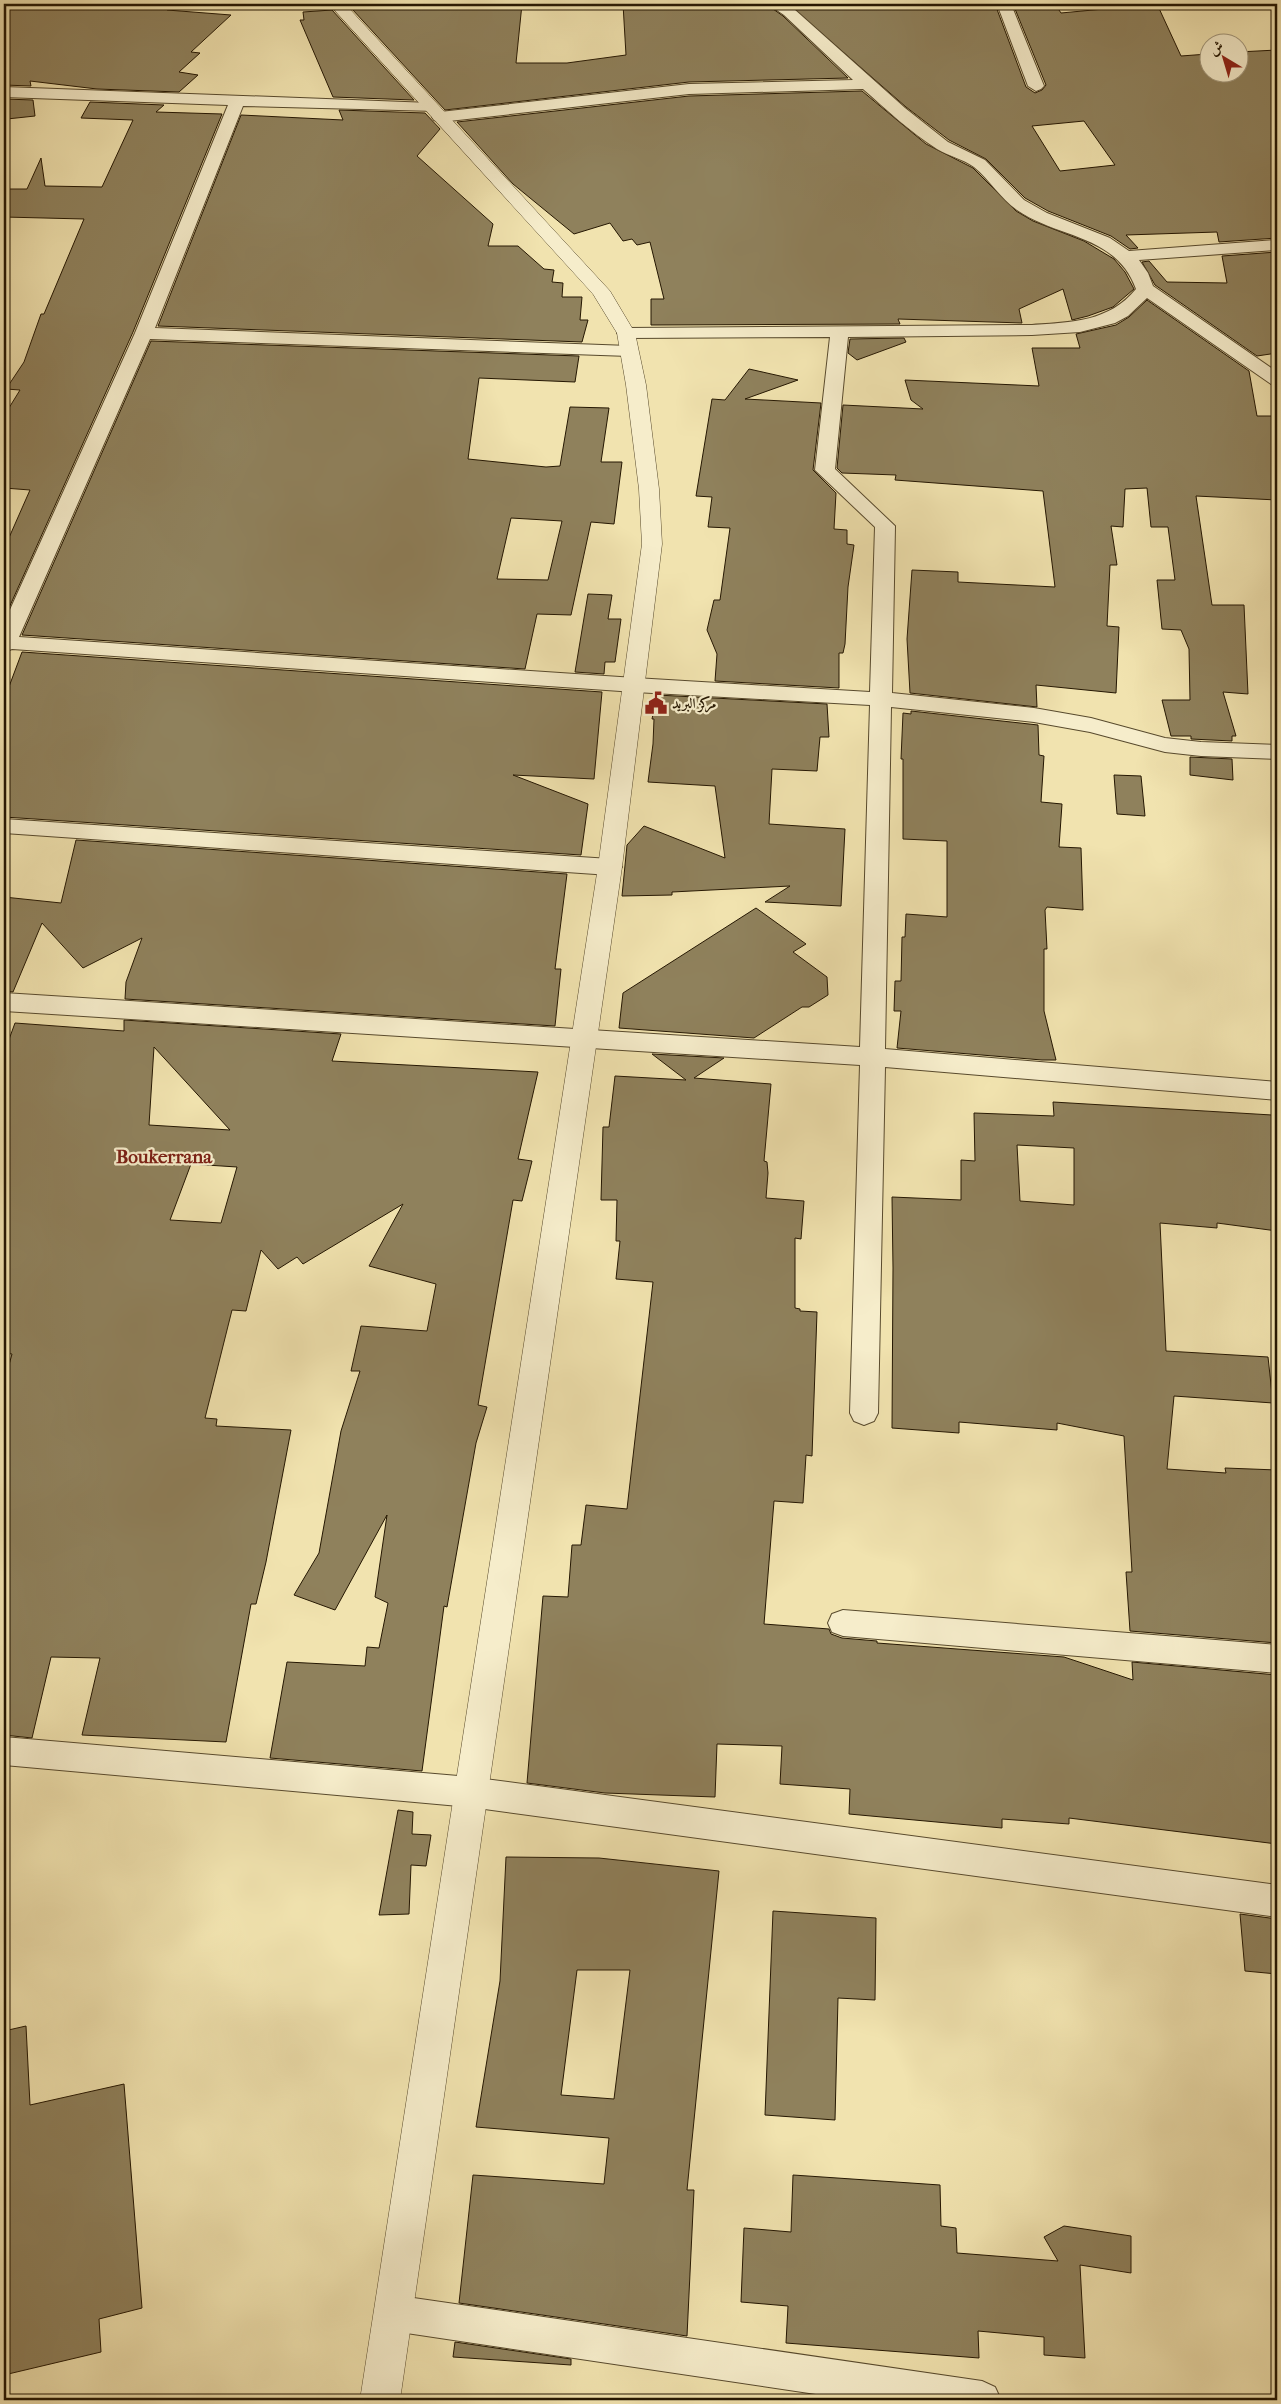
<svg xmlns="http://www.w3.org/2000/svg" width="1281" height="2404" font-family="'IM FELL French Canon',Amiri,serif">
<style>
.building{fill:#8f815c;stroke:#251702;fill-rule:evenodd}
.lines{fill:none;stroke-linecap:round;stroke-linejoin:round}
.minor-casing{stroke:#584a2d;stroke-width:2}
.tertiary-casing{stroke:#584a2d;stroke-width:1}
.minor{fill:#f6edcb;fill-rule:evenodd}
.tertiary{fill:#f6edcb;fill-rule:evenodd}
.labels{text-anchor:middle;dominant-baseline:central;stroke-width:4.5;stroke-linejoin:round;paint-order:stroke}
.poi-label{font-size:14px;font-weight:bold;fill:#251702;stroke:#f6edcb;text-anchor:start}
.district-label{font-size:19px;font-weight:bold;fill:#7a1f14;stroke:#f6edcb}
</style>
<rect width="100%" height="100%" fill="#f1e3af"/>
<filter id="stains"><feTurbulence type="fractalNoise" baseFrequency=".004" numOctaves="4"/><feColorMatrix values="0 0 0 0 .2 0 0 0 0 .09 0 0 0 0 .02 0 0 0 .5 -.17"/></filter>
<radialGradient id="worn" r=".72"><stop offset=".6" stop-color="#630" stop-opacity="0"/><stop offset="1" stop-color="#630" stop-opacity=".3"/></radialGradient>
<g class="building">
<path d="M4,4H173L167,10L231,15L191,52L200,53L179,72L198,75L179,92L97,89L30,81L31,86L4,85Z"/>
<path d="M355,4H522L516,63H567L626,55L623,4H766L783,16L848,78L689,82L445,110L352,9L355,8Z"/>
<path d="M788,4H995L1026,87L1035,93L1042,90L1046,85L1013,4H1055L1061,13L1157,4L1181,56L1208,54V72H1238V52L1277,50V238L1219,242L1217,232L1126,235L1138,248L1130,249L1111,236L1048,211L1025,198L986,159L949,140L906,107ZM1084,121L1115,165L1060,171L1032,126Z"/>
<path d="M332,10L414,100L333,97L300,20H304L303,12Z"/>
<path d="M862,91L926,144L973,168L1016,211L1033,221L1084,241L1114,259L1125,272L1134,289L1113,307L1088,316L1072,320L1063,289L1019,309L1022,323L898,319L900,324L651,325V299H664L650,242L637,245L632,239L623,241L610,223L574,234L513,184L457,122L689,96Z"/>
<path d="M5,99L33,100L35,116L7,119Z"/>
<path d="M90,102L164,105L156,112L222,114L133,332L4,619V549L30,490L4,488V416L20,390L6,389L24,362L41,314H44L84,219L4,217V189H27L41,158L45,186L102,187L133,120L81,118Z"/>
<path d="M339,110L425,113L440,129L417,156L493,224L488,246H518L544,269L554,270L552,282L563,283L562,297H582L580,320H588L582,342L158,326L241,115L343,120Z"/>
<path d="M1277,252V353L1257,356L1155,285L1142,262L1149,261L1167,282L1227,283L1222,256Z"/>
<path d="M1147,300L1249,371L1257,416H1277V500L1196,496L1212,605H1244L1248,694L1223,692L1236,736H1232V741L1191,739V736H1171L1162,700H1190L1189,649L1181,630L1162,629L1157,580H1175L1168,527H1151L1147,488L1125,489L1123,527L1111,526L1117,565H1110L1107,626L1119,627L1116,693L1036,685L1037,707L910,693L907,639L912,570L958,572V582L1055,587L1043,491L895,480L896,475L842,473L837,468L843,405L923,409L911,400L905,380L1039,386L1032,348H1080L1076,334L1116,325L1129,317Z"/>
<path d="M904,338L906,342L857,360L848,353L850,339Z"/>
<path d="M151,341L579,356L575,382L479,378L468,459L546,467L560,466L570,407L609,408L601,462H622L614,524L591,522L571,615L537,614L525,669L22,635ZM511,518L562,521L548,580L497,579Z"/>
<path d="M749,369L798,380L745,399L821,403L813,470L836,493L834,529L847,530V544L854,545L848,587L845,644L843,653H839V688L715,681L717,654L707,630L714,600H720L730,528L708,527L712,497L696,496L712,399L725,400Z"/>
<path d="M588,594L612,595L608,619H621L615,662H605L604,674L575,672Z"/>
<path d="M22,652L602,692L594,779L513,775L588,804L581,855L4,817V700Z"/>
<path d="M657,695L827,704L829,737H820L817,771L772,769L769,824L845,829L841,906L765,902L790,886L672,892V895L622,896L627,845L644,826L725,858L715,786L648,782L653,744L654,719H652Z"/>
<path d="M911,711L1038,725L1039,755L1044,756L1041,802L1062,804L1059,847L1081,848L1083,910L1047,907L1045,910L1047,949H1044V1011L1056,1060H1042L897,1048L901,1011H894L895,981H901L902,937H905L906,914L947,917V841L903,839V759H901L903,713L911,714Z"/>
<path d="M1190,757L1232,759L1233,780L1190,775Z"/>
<path d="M1114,775L1141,776L1145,816L1117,814Z"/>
<path d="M76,840L567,874L555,969H561L555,1026L125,999L126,982L142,938L83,968L42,923L13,992L4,991V897L61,903Z"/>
<path d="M756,908L806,944L793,952L827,977L828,995L809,1007H802L754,1038L619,1028L623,993Z"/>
<path d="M124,1020L341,1034L332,1061L538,1072L518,1159L532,1161L522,1201L513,1200L478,1405L487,1407L476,1443L447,1607L444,1606L422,1771L270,1758L287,1662L365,1666L367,1647L379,1648L388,1603L375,1597L387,1515L335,1610L294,1595L319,1553L341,1431L360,1371H351L361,1326L427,1331L436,1284L369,1266L403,1204L303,1264L297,1257L278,1269L261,1250L246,1311L232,1310L205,1418L217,1419L216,1426L291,1430L266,1562L256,1604H251L226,1742L82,1735L100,1658L51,1657L32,1738L4,1735V1383L12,1354L4,1353V1053L15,1023L124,1031ZM154,1047L230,1130L149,1125ZM191,1164L237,1167L221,1223L170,1220Z"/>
<path d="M652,1054L724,1058L694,1078L771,1084L764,1161L767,1162L768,1173L766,1198L804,1201L801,1239L795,1238V1308L800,1309V1311L817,1312L812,1456L806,1455L803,1503L774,1501L764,1624L829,1629L831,1634L842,1638L877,1641V1643L1064,1657L1133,1680L1132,1662L1277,1675V1844L1069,1818V1824L1002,1819V1828L849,1814L850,1789L780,1784L782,1746L717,1744L715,1797L605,1793L527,1783L543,1596L568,1597L572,1545H581L586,1505L627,1509L653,1282L616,1279L620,1241H616L617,1200H601L603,1127H609L615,1076L686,1080Z"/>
<path d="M1053,1102L1272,1115L1277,1159V1231L1217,1223V1228L1160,1223L1166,1351L1268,1357L1273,1403L1174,1396L1167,1469L1226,1473L1225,1468L1277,1470V1643L1130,1631L1126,1572H1132L1124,1436L1057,1423V1430L959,1422V1433L892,1428L893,1268L892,1197L961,1200V1160L975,1161L974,1113L1054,1116ZM1017,1145L1074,1148V1205L1020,1201Z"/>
<path d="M398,1810L413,1812L412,1834L431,1835L426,1866L411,1865L409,1914L379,1915Z"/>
<path d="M506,1857L599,1858L719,1871L687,2190H694L687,2336L459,2303L473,2175L604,2184L609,2138L476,2127L500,1981ZM577,1970H630L614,2099L561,2095Z"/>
<path d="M773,1911L876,1918L875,2000L838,1998L835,2120L765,2115Z"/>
<path d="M1240,1914L1277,1919V1974L1245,1971Z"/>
<path d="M26,2026L30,2105L124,2084L142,2308L99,2319L101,2352L4,2375V2031Z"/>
<path d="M793,2175L940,2185L941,2226L956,2228L957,2253L1058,2261L1044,2237L1064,2226L1131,2236V2273L1080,2265L1085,2358L1044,2355V2337L978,2331L979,2358L786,2343L788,2306L741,2302L744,2228L791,2232Z"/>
<path d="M455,2342L571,2359V2365L453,2357Z"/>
</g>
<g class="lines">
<defs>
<g id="minor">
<path d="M768,4H785L794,9L905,108L948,142L985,160L1024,200L1047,213L1110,238L1129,251L1277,240V250L1139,260L1148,273L1153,286L1277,372V386L1271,384L1147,298L1128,316L1115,323L1080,332L1032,335L848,337L835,469L895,526L892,693L1034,708L1091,718L1165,738L1201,742L1277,745V759L1201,756L1165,752L1090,732L1034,722L891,707L885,1049L1277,1082V1100L885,1067L878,1413L874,1421L864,1425L854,1421L850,1413L860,1065L4,1011V993L860,1047L870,705L635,692L12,649L4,652V623L135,333L228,105L4,97V87L431,103L437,105L439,108L437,111L243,106L155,328L629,346L635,347L638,351L635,355L629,356L150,339L19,637L635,678L870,692L875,527L815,470L830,337L626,338L620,337L617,333L620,329L626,328L1032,325C1072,322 1109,322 1136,289C1116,234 1059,239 1017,210C1000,198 990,180 974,167C963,159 949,156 937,149C910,132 886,109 863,89L689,94L440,122L434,120L432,117L434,114L440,112L689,84L853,80L784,15Z"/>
<path d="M997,4H1011L1044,86L1041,89L1036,91L1028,86Z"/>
<path d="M4,819L610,859L618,862L622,867L618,872L610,875L4,833Z"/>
<path d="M843,1610L1277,1645V1673L843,1636L832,1632L828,1623L832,1614Z"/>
<path d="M4,1737L470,1777L1277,1885V1917L470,1807L4,1765Z"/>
<path d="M393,2295L982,2381L995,2387L1001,2400H856L393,2331L380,2326L375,2313L380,2300Z"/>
</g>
<path id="tertiary" d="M329,4H345L610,291L635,333L646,385L659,489L662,544L622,867L400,2400H360L598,867L642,544L639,489L626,385L617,333L593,294Z"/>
</defs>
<use href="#minor" class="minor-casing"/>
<use href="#tertiary" class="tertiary-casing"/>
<use href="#minor" class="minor"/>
<use href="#tertiary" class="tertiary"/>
</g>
<defs>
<symbol id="civic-bare" viewBox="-9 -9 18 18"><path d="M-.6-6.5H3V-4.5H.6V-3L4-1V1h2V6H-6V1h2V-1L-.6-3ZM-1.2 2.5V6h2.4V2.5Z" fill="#8f2418" stroke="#f6edcb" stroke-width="2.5" paint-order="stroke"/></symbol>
</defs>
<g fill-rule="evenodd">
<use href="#civic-bare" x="640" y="687" width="32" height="32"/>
</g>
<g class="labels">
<g class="poi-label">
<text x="672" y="703">مركز البريد</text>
</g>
<g class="district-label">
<text x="164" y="1157">Boukerrana</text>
</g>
</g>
<rect width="1281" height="2404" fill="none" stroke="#f1e3af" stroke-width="20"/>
<rect x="5" y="5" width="1271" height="2394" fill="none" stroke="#251702" stroke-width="2.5"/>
<rect x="10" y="10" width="1261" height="2384" fill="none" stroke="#251702"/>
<g transform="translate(1224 58) rotate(322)"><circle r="24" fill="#f6edcb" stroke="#a2977b"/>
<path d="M0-4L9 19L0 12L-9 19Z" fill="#8f2418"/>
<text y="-8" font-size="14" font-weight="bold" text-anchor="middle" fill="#251702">ش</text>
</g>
<rect width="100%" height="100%" filter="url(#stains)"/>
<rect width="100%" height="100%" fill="url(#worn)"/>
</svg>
